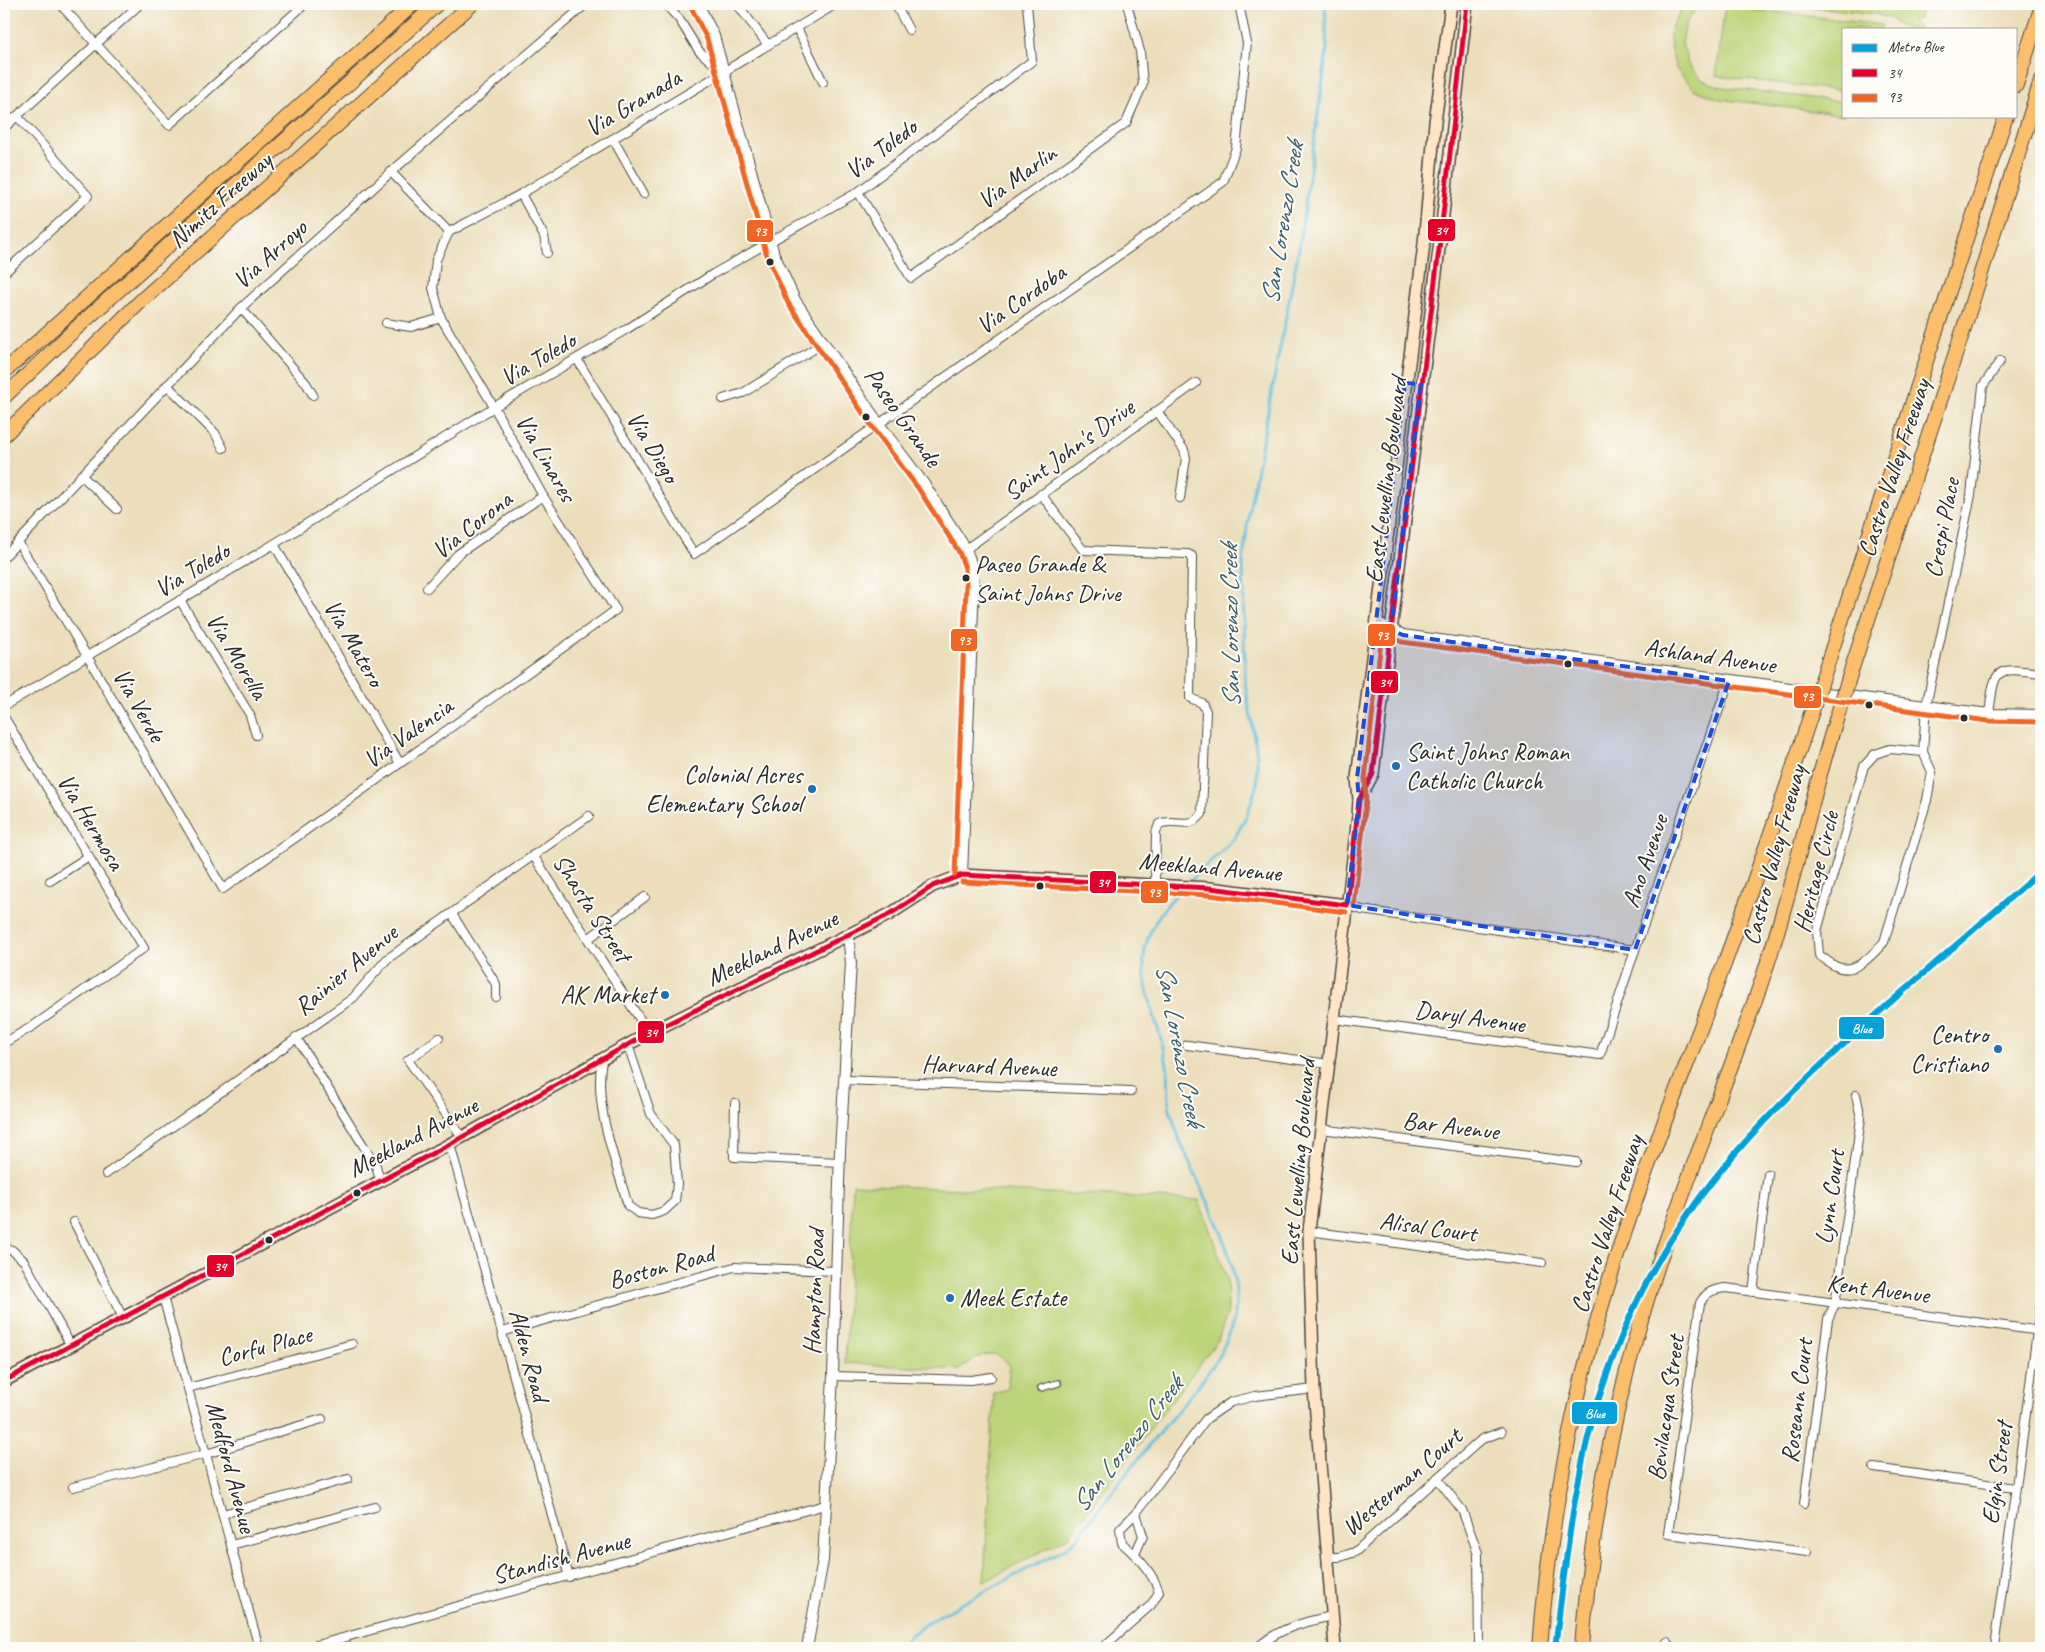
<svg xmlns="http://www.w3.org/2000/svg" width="2045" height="1652" font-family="Caveat,sans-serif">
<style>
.green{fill:#bcd479;stroke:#748052}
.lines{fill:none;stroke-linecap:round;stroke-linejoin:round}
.stream{stroke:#61bfdf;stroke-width:3}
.pedestrian-casing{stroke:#484641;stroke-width:8}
.minor-casing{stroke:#484641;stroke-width:10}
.tertiary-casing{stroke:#484641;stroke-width:12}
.secondary-casing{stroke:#484641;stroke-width:14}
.motorway-casing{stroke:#484641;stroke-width:16}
.pedestrian{stroke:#fff;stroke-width:5.5}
.minor{stroke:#fff;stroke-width:8}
.tertiary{stroke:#fff;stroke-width:10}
.secondary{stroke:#fde5c5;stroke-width:11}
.motorway{stroke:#fabe6d;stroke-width:14}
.motorway-bridge-casing{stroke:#484641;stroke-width:16;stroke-linecap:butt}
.motorway-bridge{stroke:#fabe6d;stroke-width:14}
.bus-1-casing{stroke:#fdfcf7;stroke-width:9}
.bus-2-casing{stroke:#fdfcf7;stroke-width:9}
.bus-1{stroke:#e4002b;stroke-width:5}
.bus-2{stroke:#f26522;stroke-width:5}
.metro-1-casing{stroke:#fdfcf7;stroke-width:10}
.metro-1{stroke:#04a1db;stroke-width:6}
.marked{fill:#1d4ed8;fill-opacity:0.2;stroke:#1d4ed8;stroke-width:4;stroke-dasharray:10 6;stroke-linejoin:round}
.bus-dot{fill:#2b2b2b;stroke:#fdfcf7;stroke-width:2}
.poi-dot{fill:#1f6fb2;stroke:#fdfcf7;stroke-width:2}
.labels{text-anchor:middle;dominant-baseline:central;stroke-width:4;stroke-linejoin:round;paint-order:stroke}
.bus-label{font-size:24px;fill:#2b2b2b;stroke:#fdfcf7;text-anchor:start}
.street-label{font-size:25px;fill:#2b2b2b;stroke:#fdfcf7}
.poi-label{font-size:25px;fill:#2b2b2b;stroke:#fdfcf7;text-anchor:end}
.water-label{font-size:26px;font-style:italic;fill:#3e5f6a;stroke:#fdfcf7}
.line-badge{stroke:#fdfcf7;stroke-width:2}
.badge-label{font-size:14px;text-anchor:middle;font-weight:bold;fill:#fff}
</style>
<rect width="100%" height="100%" fill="#fdfcf7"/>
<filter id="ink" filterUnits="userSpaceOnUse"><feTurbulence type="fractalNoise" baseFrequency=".02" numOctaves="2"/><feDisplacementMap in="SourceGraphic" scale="10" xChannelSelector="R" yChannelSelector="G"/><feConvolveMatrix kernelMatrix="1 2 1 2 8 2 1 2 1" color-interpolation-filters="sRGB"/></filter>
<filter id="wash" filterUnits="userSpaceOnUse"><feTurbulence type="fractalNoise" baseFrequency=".0096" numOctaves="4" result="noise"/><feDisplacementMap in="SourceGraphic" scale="20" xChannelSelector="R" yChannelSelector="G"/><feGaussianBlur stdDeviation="1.12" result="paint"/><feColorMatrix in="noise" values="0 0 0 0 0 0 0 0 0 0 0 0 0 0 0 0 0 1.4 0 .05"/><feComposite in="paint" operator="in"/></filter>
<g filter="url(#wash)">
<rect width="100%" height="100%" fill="#ecdebb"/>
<g class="green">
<path d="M1684,4H1703L1694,11L1686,23L1682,43L1688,64L1702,80L1722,87L1844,102V115L1720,99L1695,90L1677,70L1671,53L1670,35L1672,26Z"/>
<path d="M1790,4H1891L1920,7L1919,20L1912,19L1919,29H1904L1892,19L1876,14Z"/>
<path d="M1725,6L1882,25L1881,29H1844V91L1716,76Z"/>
<path d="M853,1184L1199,1200L1227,1278L1228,1311L1218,1340L1068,1537L984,1582L994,1393L1007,1389L1010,1366C993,1344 977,1357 959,1370L845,1363Z"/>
</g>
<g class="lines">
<g class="stream">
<path d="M1187,884L1234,839L1248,813L1257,784V755L1245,683L1243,562L1249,511L1299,248L1327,50L1325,4"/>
<path d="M900,1648L911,1635L931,1620L1065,1549L1078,1537L1090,1520C1113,1490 1137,1461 1161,1431C1190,1395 1231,1355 1236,1306C1240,1254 1200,1190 1181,1143C1177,1132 1173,1121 1170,1110C1167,1095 1170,1080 1167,1065C1153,992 1116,953 1181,890"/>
</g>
</g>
</g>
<g filter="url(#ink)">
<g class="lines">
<defs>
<path id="pedestrian" d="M1041,1388L1058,1383"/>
<g id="minor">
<path d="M60,4L169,125L305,4"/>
<path d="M665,4L679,19L699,51L723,72"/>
<path d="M737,4L768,45"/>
<path d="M895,4L909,30"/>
<path d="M797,28L823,82"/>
<path d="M4,128L140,4"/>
<path d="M613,139L644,194"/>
<path d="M858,192L911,278L1126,123L1143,84L1140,51L1127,4"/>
<path d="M521,194L544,236L547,253"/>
<path d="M449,232L521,194L836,4"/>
<path d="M4,273L88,196L17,116"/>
<path d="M241,308L306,383L313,395"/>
<path d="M386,323L411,327L441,318"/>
<path d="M577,359L694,554L1223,182L1236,148L1247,43L1239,4"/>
<path d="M167,385L215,433L223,448"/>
<path d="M723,399L743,393L825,342"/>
<path d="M1157,411L1184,450L1186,458L1180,498"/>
<path d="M81,475L117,509"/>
<path d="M1041,494L1083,550L1188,554L1192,556L1190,698L1202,703L1206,711L1202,814C1189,831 1175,817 1159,824L1156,833L1155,885"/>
<path d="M18,542L90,661L223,889L616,610L543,496L494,407L441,318L433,288L436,260L449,232L391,172"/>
<path d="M274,544L399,762"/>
<path d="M966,549L1196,383"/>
<path d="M4,557L241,308L391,172L586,4"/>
<path d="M427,588L458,554L543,496"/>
<path d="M180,600L250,715L256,735"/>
<path d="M4,706L274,544L494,407L627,329L713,274L858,192L1032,61L1027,4"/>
<path d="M1989,714C1995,667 1994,667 2041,673"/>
<path d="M4,717L144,948L33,1026L4,1043"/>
<path d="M1923,752L1890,749L1875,754L1864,766L1817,931L1819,955C1824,958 1829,963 1835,966C1855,976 1872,955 1884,942L1927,800L1932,772L1923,752L1926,706L1971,495L1983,386L2000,361"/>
<path d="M533,855L649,1033"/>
<path d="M50,881L89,856"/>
<path d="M1347,905L1362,910L1635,950"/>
<path d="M452,914L496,984V997"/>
<path d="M588,939L645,897"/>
<path d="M1334,1019L1600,1055L1635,950L1729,681"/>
<path d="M296,1037L376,1166L380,1180"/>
<path d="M439,1038L408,1060L462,1137"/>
<path d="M1187,1045L1329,1064"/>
<path d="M602,1060C593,1106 616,1161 628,1206L638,1213L652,1215L664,1211L675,1201L677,1184L674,1145L651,1114L628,1045"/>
<path d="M844,1080L1131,1091"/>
<path d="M735,1103L734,1157L840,1162"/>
<path d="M1321,1129L1576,1162"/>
<path d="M450,1144L569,1577"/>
<path d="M106,1174L353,998L387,959L589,816"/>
<path d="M74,1222L123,1318"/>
<path d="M1309,1231L1542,1263"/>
<path d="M4,1249L12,1250L24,1261L70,1344"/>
<path d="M1753,1292L1768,1174"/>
<path d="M163,1297L259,1648"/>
<path d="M502,1332L734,1267L835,1271"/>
<path d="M833,1376L971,1380L991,1377"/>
<path d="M188,1388L352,1344"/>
<path d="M1874,1468L2015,1488"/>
<path d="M1437,1478L1462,1510L1478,1553L1479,1648"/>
<path d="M73,1487L206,1454L322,1419"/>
<path d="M1804,1504L1828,1319L1835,1304L1861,1118L1856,1095"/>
<path d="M223,1514L348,1479"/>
<path d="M231,1545L375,1507"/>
<path d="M1807,1552L1668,1534L1700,1303C1706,1292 1714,1289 1726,1288L2041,1331"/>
<path d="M1135,1554L1143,1536L1136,1513"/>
<path d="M1329,1557H1340L1355,1552L1482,1439L1501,1432"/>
<path d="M1667,1642L1673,1648"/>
<path d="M306,1648L825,1505"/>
<path d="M1102,1648L1151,1605L1159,1592C1153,1572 1137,1556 1122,1543L1120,1529L1136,1513L1206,1419L1231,1402L1255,1396L1314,1389"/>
<path d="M1257,1648C1279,1628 1304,1622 1332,1616"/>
<path d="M1994,1648L2041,1303"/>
</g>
<g id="tertiary">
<path d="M698,4L714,36L774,254L795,300L879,424L924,484L966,549L972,566L974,585L962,875"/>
<path d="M1376,622L1403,635L1878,700L1989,714L2041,715"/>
<path d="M807,1648L823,1560L833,1376L840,1151L851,963L848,935"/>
</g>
<g id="secondary">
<path d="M1359,800L1373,774L1440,241L1467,4"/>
<path d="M4,1381L450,1144L649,1033L848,935L890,914L933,886L962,875L1210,888L1347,905"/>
<path d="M1335,1648L1314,1389L1309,1231L1358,816L1359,800L1357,778L1424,244L1435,122L1451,4"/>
</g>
<g id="motorway">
<path d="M2016,85L2041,9"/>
<path d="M4,372L413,4"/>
<path d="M4,397L72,332L437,4"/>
<path d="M4,435L142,300L472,4"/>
<path d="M1827,665L2006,116"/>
<path d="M1852,668L1963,331L2041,81"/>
<path d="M1540,1648C1549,1527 1571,1405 1607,1288C1635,1193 1673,1101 1708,1008C1744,911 1778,815 1810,717"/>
<path d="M1582,1648C1591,1520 1617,1390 1657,1268C1689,1170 1730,1075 1763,977C1792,892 1809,805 1836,720"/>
</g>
</defs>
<use href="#pedestrian" class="pedestrian-casing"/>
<use href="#minor" class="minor-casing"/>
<use href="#tertiary" class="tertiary-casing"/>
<use href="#secondary" class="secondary-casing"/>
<use href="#motorway" class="motorway-casing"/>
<use href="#pedestrian" class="pedestrian"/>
<use href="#minor" class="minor"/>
<use href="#tertiary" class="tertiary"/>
<use href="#secondary" class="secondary"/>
<use href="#motorway" class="motorway"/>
<defs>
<g id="motorway-bridge">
<path d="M1810,717L1827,665"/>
<path d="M1836,720L1852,668"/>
</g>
</defs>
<use href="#motorway-bridge" class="motorway-bridge-casing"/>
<use href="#motorway-bridge" class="motorway-bridge"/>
<defs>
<g id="bus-1">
<path d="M1347,905L1359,800L1373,774L1440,241L1467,4"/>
<path d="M4,1381L450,1144L649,1033L890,914L933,886L962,875L1210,888L1347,905"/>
</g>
<g id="bus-2">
<path d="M691,7L707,39L767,256L788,303L873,428L918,488L959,552L965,568L966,585L955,875"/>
<path d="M962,882L1209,895L1346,912"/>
<path d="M1354,906L1366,801L1365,778L1382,633L1402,642L1988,721L2041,722"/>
</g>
</defs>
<use href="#bus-1" class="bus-1-casing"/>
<use href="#bus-2" class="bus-2-casing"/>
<use href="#bus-1" class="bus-1"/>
<use href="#bus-2" class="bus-2"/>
<defs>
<path id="metro-1" d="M1555,1648C1566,1561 1574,1473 1602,1389C1621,1332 1646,1276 1680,1226C1737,1139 1816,1068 1893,1000C1943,957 1992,914 2041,871"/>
</defs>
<use href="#metro-1" class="metro-1-casing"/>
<use href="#metro-1" class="metro-1"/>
</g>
</g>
<path class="marked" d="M1405,383L1421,384L1391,630L1403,635L1729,681L1635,950L1347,905L1359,800L1357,778Z"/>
<g class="bus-dot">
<circle cx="770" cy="262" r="4.5"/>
<circle cx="866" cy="417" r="4.5"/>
<circle cx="966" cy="578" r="4.5"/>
<circle cx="1568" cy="664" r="4.5"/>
<circle cx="1869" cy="705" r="4.5"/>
<circle cx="1964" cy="718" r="4.5"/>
<circle cx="1040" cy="886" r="4.5"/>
<circle cx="357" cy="1193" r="4.5"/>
<circle cx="269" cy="1240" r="4.5"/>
</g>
<g class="poi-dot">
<circle cx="1396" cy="766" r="5"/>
<circle cx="812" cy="789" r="5"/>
<circle cx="665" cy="995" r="5"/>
<circle cx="1998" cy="1049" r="5"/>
<circle cx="950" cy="1298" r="5"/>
</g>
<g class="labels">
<g class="bus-label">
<text x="975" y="564">Paseo Grande &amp;<tspan x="975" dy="29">Saint Johns Drive</tspan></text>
</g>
<g class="street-label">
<text transform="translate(633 103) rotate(-31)">Via Granada</text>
<text transform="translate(881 149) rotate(-37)">Via Toledo</text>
<text transform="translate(1017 177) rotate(-36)">Via Marlin</text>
<text transform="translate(220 200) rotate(-42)">Nimitz Freeway</text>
<text transform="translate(270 254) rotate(-42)">Via Arroyo</text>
<text transform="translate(1021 299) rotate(-35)">Via Cordoba</text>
<text transform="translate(538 359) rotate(-30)">Via Toledo</text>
<text transform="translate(903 417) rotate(55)">Paseo Grande</text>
<text transform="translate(653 447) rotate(59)">Via Diego</text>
<text transform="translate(1069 450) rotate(-36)">Saint John's Drive</text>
<text transform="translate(546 458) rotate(60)">Via Linares</text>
<text transform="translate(1894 468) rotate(-72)">Castro Valley Freeway</text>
<text transform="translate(1386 480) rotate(-83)">East Lewelling Boulevard</text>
<text transform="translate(472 525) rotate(-38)">Via Corona</text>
<text transform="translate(1942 528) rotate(-79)">Crespi Place</text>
<text transform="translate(192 570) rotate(-31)">Via Toledo</text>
<text transform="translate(354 643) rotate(60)">Via Matero</text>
<text transform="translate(237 656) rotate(59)">Via Morella</text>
<text transform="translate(1710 656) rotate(8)">Ashland Avenue</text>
<text transform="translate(139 705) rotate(60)">Via Verde</text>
<text transform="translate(408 733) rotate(-35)">Via Valencia</text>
<text transform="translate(91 822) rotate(59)">Via Hermosa</text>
<text transform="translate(1774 855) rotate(-75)">Castro Valley Freeway</text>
<text transform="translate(1645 861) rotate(-71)">Ano Avenue</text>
<text transform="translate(1210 867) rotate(5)">Meekland Avenue</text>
<text transform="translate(1816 872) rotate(-76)">Heritage Circle</text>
<text transform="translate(592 908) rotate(57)">Shasta Street</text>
<text transform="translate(772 948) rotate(-26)">Meekland Avenue</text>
<text transform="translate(346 970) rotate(-40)">Rainier Avenue</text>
<text transform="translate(1470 1017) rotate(8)">Daryl Avenue</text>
<text transform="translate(989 1066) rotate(2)">Harvard Avenue</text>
<text transform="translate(1451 1126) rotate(7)">Bar Avenue</text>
<text transform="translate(413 1137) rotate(-28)">Meekland Avenue</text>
<text transform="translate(1298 1162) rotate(-85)">East Lewelling Boulevard</text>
<text transform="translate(1830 1197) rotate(-82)">Lynn Court</text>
<text transform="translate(1607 1224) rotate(-72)">Castro Valley Freeway</text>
<text transform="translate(1428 1227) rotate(8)">Alisal Court</text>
<text transform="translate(661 1267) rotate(-15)">Boston Road</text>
<text transform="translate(1878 1289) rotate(7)">Kent Avenue</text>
<text transform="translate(814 1292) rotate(-88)">Hampton Road</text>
<text transform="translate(265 1346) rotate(-15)">Corfu Place</text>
<text transform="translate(529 1355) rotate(75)">Alden Road</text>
<text transform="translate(1797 1401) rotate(-83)">Roseann Court</text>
<text transform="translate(1666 1408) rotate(-82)">Bevilacqua Street</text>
<text transform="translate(231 1467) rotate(75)">Medford Avenue</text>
<text transform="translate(1997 1473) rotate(-82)">Elgin Street</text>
<text transform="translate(1402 1482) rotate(-41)">Westerman Court</text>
<text transform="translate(561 1558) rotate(-15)">Standish Avenue</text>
</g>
<g class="poi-label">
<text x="1406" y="752" text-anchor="start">Saint Johns Roman<tspan x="1406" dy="29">Catholic Church</tspan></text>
<text x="802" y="775">Colonial Acres<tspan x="802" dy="29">Elementary School</tspan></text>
<text x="655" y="995">AK Market</text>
<text x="1988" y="1035">Centro<tspan x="1988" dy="29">Cristiano</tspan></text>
<text x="960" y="1298" text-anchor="start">Meek Estate</text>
</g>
<g class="water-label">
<text transform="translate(1282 223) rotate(-81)">San Lorenzo Creek</text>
<text transform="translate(1230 626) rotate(-91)">San Lorenzo Creek</text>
<text transform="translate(1180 1045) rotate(79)">San Lorenzo Creek</text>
<text transform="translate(1127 1444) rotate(-52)">San Lorenzo Creek</text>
</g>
</g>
<g class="line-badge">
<rect x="1427" y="218" width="29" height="24" rx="5" fill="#e4002b"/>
<rect x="746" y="219" width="28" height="24" rx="5" fill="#f26522"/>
<rect x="1367" y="623" width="29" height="24" rx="5" fill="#f26522"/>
<rect x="950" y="628" width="28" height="24" rx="5" fill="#f26522"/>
<rect x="1370" y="670" width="29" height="24" rx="5" fill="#e4002b"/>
<rect x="1793" y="685" width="29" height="24" rx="5" fill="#f26522"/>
<rect x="1089" y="870" width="28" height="24" rx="5" fill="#e4002b"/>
<rect x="1140" y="880" width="29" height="24" rx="5" fill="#f26522"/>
<rect x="1838" y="1016" width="47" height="24" rx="5" fill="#04a1db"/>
<rect x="637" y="1020" width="28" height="24" rx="5" fill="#e4002b"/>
<rect x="206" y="1254" width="29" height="24" rx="5" fill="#e4002b"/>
<rect x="1571" y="1401" width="47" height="24" rx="5" fill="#04a1db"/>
</g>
<g class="badge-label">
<text x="1441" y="235">34</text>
<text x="760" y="236">93</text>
<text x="1382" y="640">93</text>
<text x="964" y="645">93</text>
<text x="1385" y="687">34</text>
<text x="1807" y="701">93</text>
<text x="1103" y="887">34</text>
<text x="1154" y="897">93</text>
<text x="1862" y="1033">Blue</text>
<text x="651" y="1037">34</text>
<text x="220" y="1271">34</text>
<text x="1595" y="1418">Blue</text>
</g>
<rect width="2045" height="1652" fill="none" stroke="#fdfcf7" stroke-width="20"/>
<rect x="1842" y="28" width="175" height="90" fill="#fdfcf7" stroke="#a9a8a5"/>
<rect x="1852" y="44" width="25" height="8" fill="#04a1db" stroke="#a9a8a5"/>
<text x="1888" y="52" font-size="15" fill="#2b2b2b">Metro Blue</text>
<rect x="1852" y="69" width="25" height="8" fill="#e4002b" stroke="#a9a8a5"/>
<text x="1888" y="78" font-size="15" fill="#2b2b2b">34</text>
<rect x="1852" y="94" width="25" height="8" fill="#f26522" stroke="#a9a8a5"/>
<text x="1888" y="102" font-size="15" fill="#2b2b2b">93</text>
</svg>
